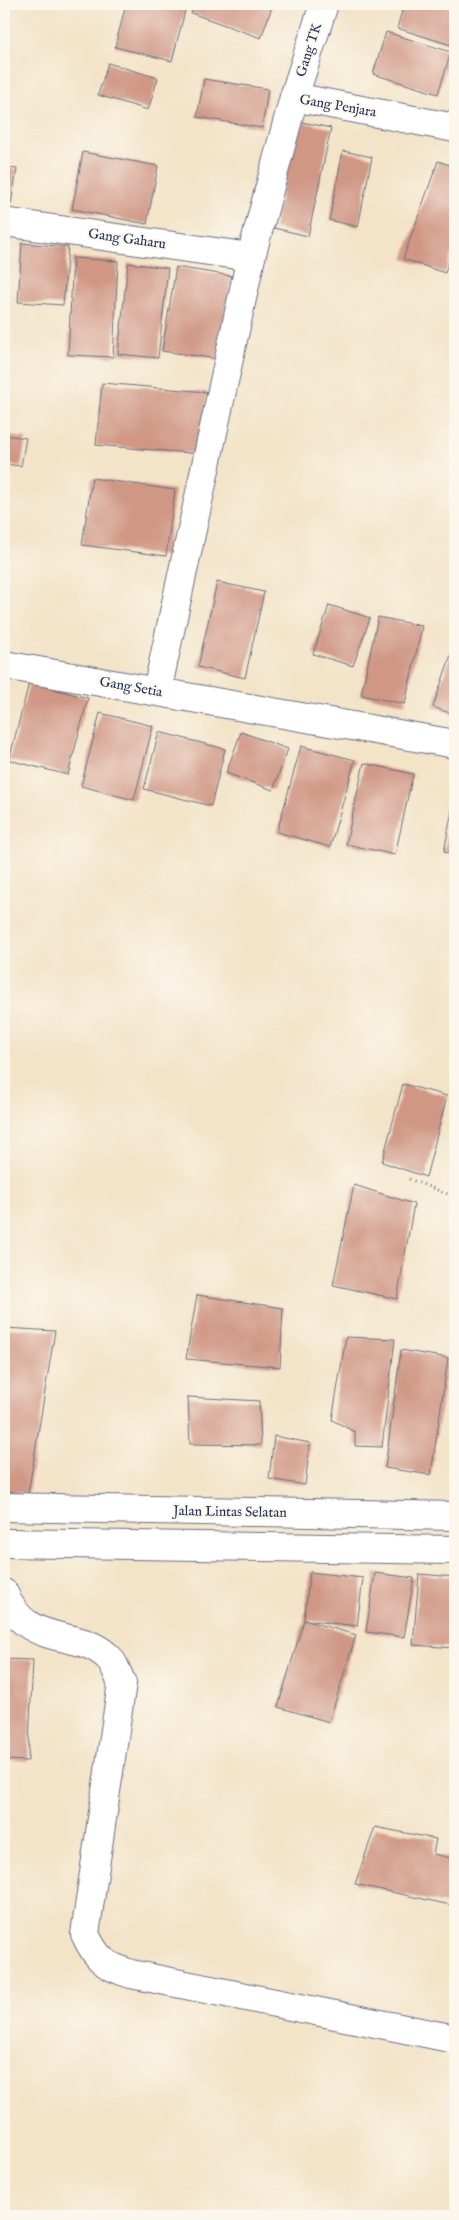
<svg xmlns="http://www.w3.org/2000/svg" width="459" height="2220" font-family="'IM FELL English',serif">
<style>
.building{fill:#d09785}
.lines{fill:none;stroke-linecap:round;stroke-linejoin:round}
.minor-casing{stroke:#676e83;stroke-width:30}
.highway-casing{stroke:#676e83;stroke-width:30}
.path{stroke:#676e83;stroke-width:3;stroke-dasharray:1 4;stroke-linecap:butt}
.minor{stroke:#fff;stroke-width:28}
.highway{stroke:#fff;stroke-width:28}
.labels{text-anchor:middle;dominant-baseline:central;stroke-width:4;stroke-linejoin:round;paint-order:stroke}
.street-label{font-size:14px;fill:#1b2f5e;stroke:#fbf7ec}
</style>
<rect width="100%" height="100%" fill="#fbf7ec"/>
<filter id="ink" filterUnits="userSpaceOnUse"><feTurbulence type="fractalNoise" baseFrequency=".02" numOctaves="2"/><feDisplacementMap in="SourceGraphic" scale="10" xChannelSelector="R" yChannelSelector="G"/><feConvolveMatrix kernelMatrix="1 2 1 2 8 2 1 2 1" color-interpolation-filters="sRGB"/></filter>
<filter id="wash" filterUnits="userSpaceOnUse"><feTurbulence type="fractalNoise" baseFrequency=".0096" numOctaves="4" result="noise"/><feDisplacementMap in="SourceGraphic" scale="20" xChannelSelector="R" yChannelSelector="G"/><feGaussianBlur stdDeviation="1.12" result="paint"/><feColorMatrix in="noise" values="0 0 0 0 0 0 0 0 0 0 0 0 0 0 0 0 0 1.4 0 .05"/><feComposite in="paint" operator="in"/></filter>
<g filter="url(#wash)">
<rect width="100%" height="100%" fill="#f3e3c7"/>
<g id="blocks">
<g class="building">
<path d="M126,4H174L186,7L172,61L115,47Z"/>
<path d="M195,4H273L261,38L191,13Z"/>
<path d="M404,4H455L454,46L397,28Z"/>
<path d="M386,32L451,52L438,94L373,74Z"/>
<path d="M108,63L158,78L148,110L98,95Z"/>
<path d="M204,79L268,89L262,128L197,117Z"/>
<path d="M297,121L331,128L308,236L274,228Z"/>
<path d="M343,151L372,157L358,227L329,220Z"/>
<path d="M83,152L158,166L147,224L72,209Z"/>
<path d="M438,161L455,167V244L445,273L403,259Z"/>
<path d="M4,167L17,169L11,204L4,203Z"/>
<path d="M22,243L68,247L63,305L18,302Z"/>
<path d="M73,258L118,261L113,357L68,355Z"/>
<path d="M128,263L168,268L158,358L118,354Z"/>
<path d="M176,267L232,276L218,359L162,351Z"/>
<path d="M102,383L207,392L201,454L96,445Z"/>
<path d="M4,435L26,438L21,466L4,464Z"/>
<path d="M92,478L175,490L166,556L82,545Z"/>
<path d="M217,582L264,592L245,678L198,667Z"/>
<path d="M329,605L370,618L353,666L313,654Z"/>
<path d="M378,617L422,626L405,704L361,695Z"/>
<path d="M455,643V715L433,707Z"/>
<path d="M29,683L88,698L68,775L9,760Z"/>
<path d="M100,713L153,726L134,800L81,786Z"/>
<path d="M159,732L225,749L211,806L144,789Z"/>
<path d="M241,732L288,749L273,790L226,773Z"/>
<path d="M301,746L355,760L330,847L277,832Z"/>
<path d="M364,763L413,774L395,855L346,844Z"/>
<path d="M454,800H455V854L444,852Z"/>
<path d="M403,1084L447,1096L426,1177L382,1162Z"/>
<path d="M354,1185L414,1204L397,1299L333,1285Z"/>
<path d="M197,1295L283,1308L280,1367L186,1359Z"/>
<path d="M4,1328L55,1331L28,1494L4,1491Z"/>
<path d="M346,1337L395,1339L382,1447L355,1446V1432L332,1420Z"/>
<path d="M401,1350L448,1358L431,1475L385,1468Z"/>
<path d="M188,1397L259,1401L261,1445L190,1444Z"/>
<path d="M274,1436L310,1443L305,1485L269,1479Z"/>
<path d="M310,1572L363,1578L357,1626L304,1620Z"/>
<path d="M375,1573L414,1578L404,1637L366,1632Z"/>
<path d="M419,1574L455,1577V1648L413,1645Z"/>
<path d="M304,1620L356,1635L329,1722L278,1707Z"/>
<path d="M4,1659L33,1660L28,1761L4,1760Z"/>
<path d="M375,1827L436,1839L433,1854L455,1859L451,1875L455,1876V1906L355,1884Z"/>
<path d="M262,2211L282,2216H261Z"/>
</g>
</g>
</g>
<g filter="url(#ink)">
<use href="#blocks" fill-opacity="0" stroke="#676e83" stroke-width="1"/>
<g class="lines">
<defs>
<g id="minor">
<path d="M294,97L455,128"/>
<path d="M4,222L251,257"/>
<path d="M4,665L455,744"/>
<path d="M157,691L251,257L294,97L324,4"/>
<path d="M4,1593C27,1651 80,1626 110,1659C115,1665 118,1676 122,1683L85,1934C97,1960 105,1966 131,1974L455,2039"/>
</g>
<g id="highway">
<path d="M4,1507L455,1516"/>
<path d="M4,1543L455,1550"/>
</g>
</defs>
<use href="#minor" class="minor-casing"/>
<use href="#highway" class="highway-casing"/>
<path class="path" d="M409,1179L455,1197"/>
<use href="#minor" class="minor"/>
<use href="#highway" class="highway"/>
</g>
</g>
<g class="labels">
<g class="street-label">
<text transform="translate(309 50) rotate(-72)">Gang TK</text>
<text transform="translate(338 106) rotate(10)">Gang Penjara</text>
<text transform="translate(127 239) rotate(8)">Gang Gaharu</text>
<text transform="translate(131 687) rotate(10)">Gang Setia</text>
<text transform="translate(230 1512) rotate(1)">Jalan Lintas Selatan</text>
</g>
</g>
<rect width="459" height="2220" fill="none" stroke="#fbf7ec" stroke-width="20"/>
</svg>
